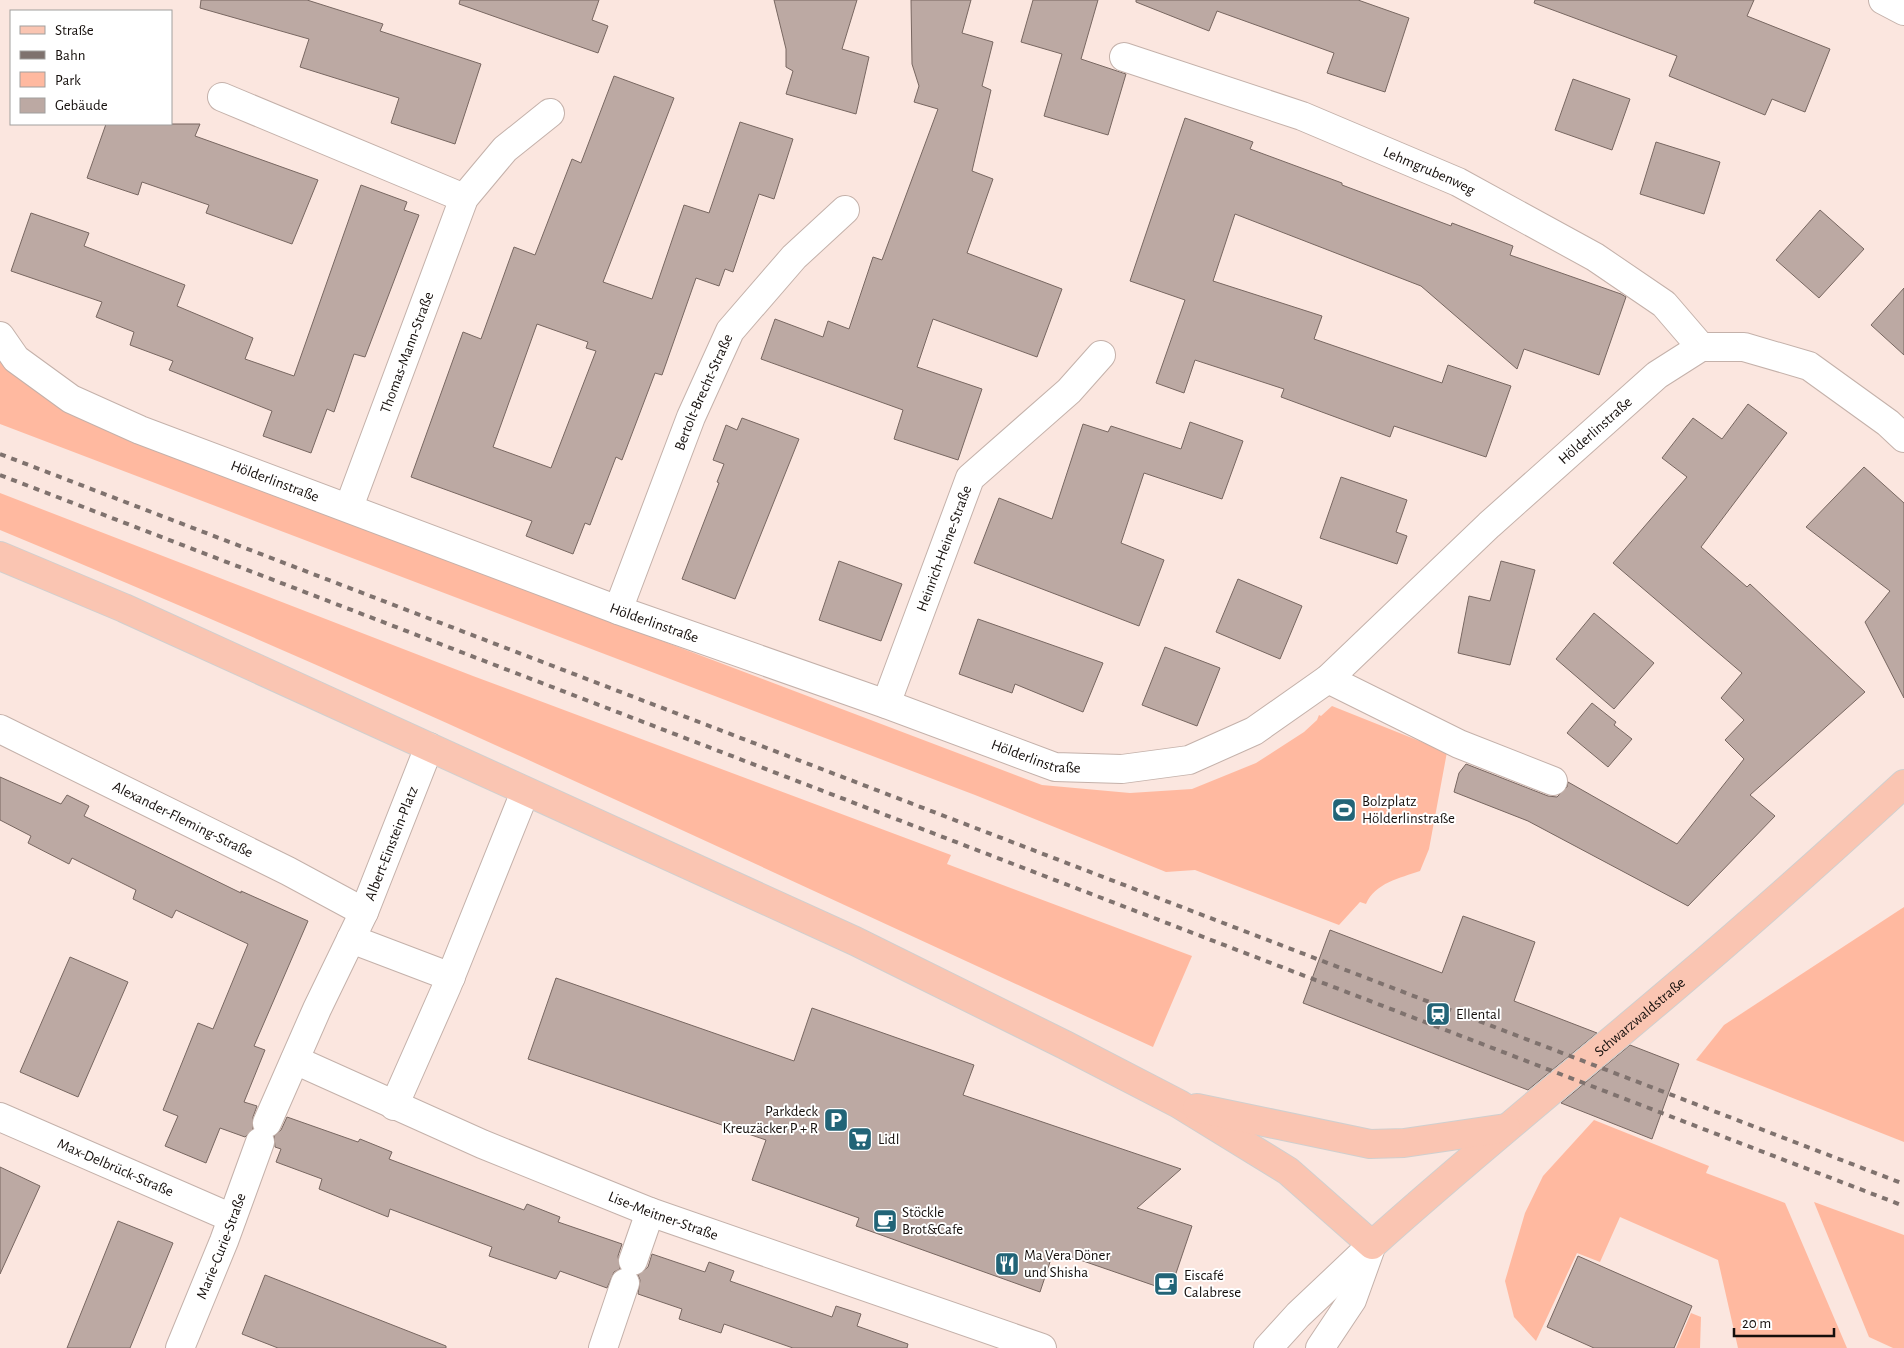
<svg xmlns="http://www.w3.org/2000/svg" width="1904" height="1348" font-family="'Alegreya Sans',sans-serif">
<style>
.green{fill:#ffb9a0}
.building{fill:#bca9a3;stroke:#786761;fill-rule:evenodd}
.lines{fill:none;stroke-linecap:round;stroke-linejoin:round}
.minor-casing{stroke:#c4b1aa;stroke-width:30}
.major-casing{stroke:#d0cfce;stroke-width:30}
.minor{stroke:#fff;stroke-width:28}
.major{stroke:#fac5b2;stroke-width:28}
.rail{stroke:#7f726e;stroke-width:4;stroke-dasharray:6 6;stroke-linecap:butt}
.labels{text-anchor:middle;dominant-baseline:central;stroke-width:4;stroke-linejoin:round;paint-order:stroke}
.street-label{font-size:15px;fill:#150f0c;stroke:#fff}
.poi-label{font-size:15px;fill:#150f0c;stroke:#fff;text-anchor:start}
</style>
<rect width="100%" height="100%" fill="#fbe6df"/>
<g class="green">
<path d="M0,355C30,390 62,409 103,429L1042,785L1130,793L1192,789L1256,763L1304,732L1317,720L1319,715L1321,716L1332,706L1447,752L1429,849L1420,871C1400,878 1375,883 1366,904L1360,902L1339,925L1195,870L1166,872L975,795L0,424Z"/>
<path d="M0,493L473,676L951,855L947,864L1192,956L1153,1047C770,872 389,690 0,530Z"/>
<path d="M1904,907V1142L1696,1060L1724,1025Z"/>
<path d="M1594,1120L1709,1166L1706,1173L1785,1203L1847,1348H1738L1718,1260L1620,1217L1600,1262L1577,1253L1536,1341L1514,1317L1505,1281L1525,1213L1543,1176Z"/>
<path d="M1814,1202L1904,1235V1348H1893L1869,1337Z"/>
<path d="M1691,1313L1701,1317L1700,1348H1676Z"/>
</g>
<g class="building">
<path d="M201,0H307L383,24L380,31L481,64L455,144L391,123L399,98L300,67L309,39L200,8Z"/>
<path d="M460,0H599L592,20L608,26L598,53L459,4Z"/>
<path d="M774,0H857L842,49L869,57L856,114L786,94L793,71L786,67V49Z"/>
<path d="M911,0H971L962,33L993,42L982,86L991,90L972,171L993,179L967,253L1062,289L1037,357L933,319L917,367L982,389L958,460L894,439L903,410L761,359L775,319L823,337L828,321L849,329L873,257L882,260L938,109L914,102L919,86L912,64Z"/>
<path d="M1033,0H1098L1081,59L1126,74L1108,135L1044,116L1062,54L1021,42Z"/>
<path d="M1136,0H1358L1409,18L1385,92L1327,73L1334,53L1217,11L1209,31L1136,2Z"/>
<path d="M1535,0H1754L1747,16L1830,49L1805,112L1772,99L1765,115L1669,76L1677,56L1534,3Z"/>
<path d="M614,76L674,98L603,282L652,299L684,205L709,213L740,122L793,139L774,199L759,194L733,272L725,269L719,286L696,278L662,375L655,373L622,460L616,457L590,525L585,523L573,554L526,536L532,521L411,477L463,332L481,339L514,247L535,255L572,159L581,163ZM537,324L588,342L586,348L596,351L551,468L493,447Z"/>
<path d="M1573,79L1630,99L1612,150L1555,130Z"/>
<path d="M1185,118L1253,142L1250,149L1342,183V185L1451,226L1452,223L1513,246L1510,255L1621,294L1626,297L1599,375L1524,349L1517,369L1421,286L1235,214L1213,281L1322,316L1314,339L1442,383L1448,365L1511,386L1486,457L1394,426L1390,437L1281,397L1284,389L1195,360L1184,393L1156,383L1185,300L1130,281Z"/>
<path d="M106,124H200L195,136L318,180L292,244L206,213L209,205L142,182L138,195L87,178Z"/>
<path d="M1656,142L1720,162L1704,214L1640,194Z"/>
<path d="M361,185L407,202L404,210L419,215L365,357L354,354L334,412L327,409L311,453L263,436L272,411L169,370L173,361L130,345L134,332L96,317L102,302L11,271L31,213L89,233L84,246L185,285L177,306L253,338L245,359L294,376Z"/>
<path d="M1820,210L1864,249L1819,298L1776,260Z"/>
<path d="M1904,288V355L1871,325Z"/>
<path d="M1748,404L1787,433L1701,547L1747,587L1750,584L1865,692L1750,795L1775,816L1688,906L1528,821L1454,792L1459,773L1466,764L1548,796L1557,797L1567,787L1568,782L1677,844L1744,759L1725,740L1744,720L1721,698L1742,673L1613,563L1687,477L1662,458L1693,418L1722,439Z"/>
<path d="M742,418L799,439L735,599L682,579L719,483L717,482L724,464L713,460L726,425L737,430Z"/>
<path d="M1190,422L1243,441L1222,499L1144,473L1121,543L1164,560L1139,626L974,563L999,498L1052,519L1083,424L1108,432L1111,426L1181,449Z"/>
<path d="M1864,467L1904,503V698L1865,622L1890,591L1806,527Z"/>
<path d="M1341,477L1407,500L1396,532L1407,536L1397,564L1320,538Z"/>
<path d="M839,561L902,584L881,641L819,620Z"/>
<path d="M1501,561L1535,570L1510,665L1458,653L1469,596L1490,601Z"/>
<path d="M1238,579L1302,606L1280,659L1216,632Z"/>
<path d="M1594,613L1654,663L1614,709L1556,659Z"/>
<path d="M978,619L1103,663L1083,712L1015,684L1012,693L959,674Z"/>
<path d="M1165,647L1220,668L1197,726L1142,705Z"/>
<path d="M1592,703L1616,722L1614,725L1632,739L1608,767L1567,733Z"/>
<path d="M0,777L61,804L67,795L89,806L84,816L241,893V891L308,921L254,1046L265,1050L244,1102L257,1106L253,1117V1129L245,1137L220,1128L206,1163L165,1146L178,1116L163,1110L198,1023L213,1029L248,944L176,910L172,918L133,899L136,890L72,858L69,864L28,843L31,836L0,820Z"/>
<path d="M1463,916L1535,942L1514,1001L1597,1033L1528,1090L1303,1003L1330,930L1442,973Z"/>
<path d="M70,957L128,982L78,1097L20,1072Z"/>
<path d="M556,978L794,1061L812,1008L974,1065L963,1095L1181,1169L1137,1208L1192,1226L1170,1291L1060,1253L1057,1260L1051,1259L1040,1292L856,1226L859,1218L752,1180L766,1140L528,1059Z"/>
<path d="M1630,1045L1679,1064L1652,1139L1561,1103Z"/>
<path d="M287,1117L358,1142L360,1139L392,1152L389,1159L524,1210L527,1204L560,1217L558,1222L622,1244L618,1256L620,1269L614,1272L607,1288L560,1271L556,1279L489,1256L492,1247L390,1209L388,1217L319,1189L322,1179L276,1162L281,1149L275,1147L274,1136L281,1130Z"/>
<path d="M0,1167L40,1186L0,1274Z"/>
<path d="M118,1221L173,1243L130,1348H67Z"/>
<path d="M652,1254L705,1272L709,1262L734,1271L730,1281L832,1317L836,1306L861,1314L857,1326L908,1344L907,1348H793L724,1324L721,1333L679,1319L682,1309L638,1294L640,1280L638,1275L648,1267Z"/>
<path d="M1578,1256L1692,1306L1674,1348H1594L1547,1327Z"/>
<path d="M265,1275L446,1346V1348H278L242,1334Z"/>
</g>
<g class="lines">
<defs>
<g id="minor">
<path d="M1883,0L1904,11"/>
<path id="s1" d="M1124,57L1302,116L1458,182L1595,257L1664,304L1701,347"/>
<path d="M222,97L464,198"/>
<path id="s2" d="M0,336L16,359L71,399L140,430L618,610L886,704L1055,767L1122,769L1189,760L1254,731L1328,679L1489,525L1657,375L1701,347H1744L1809,366L1888,423L1904,438"/>
<path id="s3" d="M349,507L464,198L505,149L550,113"/>
<path id="s4" d="M618,610L691,417L730,331L794,257L845,210"/>
<path d="M1328,679L1459,744L1553,781"/>
<path id="s5" d="M886,704L970,478L1069,391L1101,355"/>
<path id="s6" d="M0,729L288,871L364,912"/>
<path d="M351,939L451,977"/>
<path id="s7" d="M295,1060L482,1144L650,1212L1042,1348"/>
<path d="M394,1106L447,986L525,792"/>
<path id="s8" d="M0,1117L232,1218"/>
<path id="s9" d="M267,1123L317,1009L364,912L429,747"/>
<path d="M633,1261L650,1212"/>
<path id="s10" d="M180,1348L224,1241L260,1142"/>
<path d="M603,1348L625,1283"/>
<path d="M1268,1348L1298,1315L1372,1245"/>
<path d="M1320,1348L1352,1300L1370,1250"/>
</g>
<g id="major">
<path id="s11" d="M0,556L124,608L855,941L1065,1045L1179,1104L1288,1171L1372,1245C1471,1156 1574,1073 1675,987C1753,921 1829,853 1904,784"/>
<path d="M1197,1108L1370,1144L1404,1143L1506,1128"/>
</g>
</defs>
<use href="#minor" class="minor-casing"/>
<use href="#major" class="major-casing"/>
<use href="#minor" class="minor"/>
<use href="#major" class="major"/>
<g class="rail">
<path d="M0,454L1904,1184"/>
<path d="M0,475L1904,1206"/>
</g>
</g>
<defs>
<symbol id="stadium-square" viewBox="-11 -11 22 22"><rect x="-9" y="-9" width="18" height="18" rx="4" fill="#226477" stroke="#fff"/><path d="M0-5a6.5 5 0 1 0 0 10a6.5 5 0 1 0 0-10ZM-3.5-1.8h7v3.6h-7Z" fill="#fff"/></symbol>
<symbol id="station-square" viewBox="-11 -11 22 22"><rect x="-9" y="-9" width="18" height="18" rx="4" fill="#226477" stroke="#fff"/><path d="M-3-6H3Q5-6 5-4V2Q5 4 3 4L4.5 6H3L1.5 4h-3L-3 6H-4.5L-3 4Q-5 4-5 2V-4Q-5-6-3-6ZM-3.5-4v3h7v-3ZM-3.5 1v1.5H-2V1ZM2 1v1.5H3.5V1Z" fill="#fff"/></symbol>
<symbol id="parking-square" viewBox="-11 -11 22 22"><rect x="-9" y="-9" width="18" height="18" rx="4" fill="#226477" stroke="#fff"/><path d="M-3.5-5.5H1a3.5 3.5 0 0 1 0 7H-1V5.5H-3.5ZM-1-3.4V-.6H.8a1.4 1.4 0 0 0 0-2.8Z" fill="#fff"/></symbol>
<symbol id="supermarket-square" viewBox="-11 -11 22 22"><rect x="-9" y="-9" width="18" height="18" rx="4" fill="#226477" stroke="#fff"/><path d="M-6-5.5h2.5l.6 2H6L4.5 2H-2.5L-4.4-4H-6ZM-1.5 3.2a1.3 1.3 0 1 0 .1 0ZM3 3.2a1.3 1.3 0 1 0 .1 0Z" fill="#fff"/></symbol>
<symbol id="cafe-square" viewBox="-11 -11 22 22"><rect x="-9" y="-9" width="18" height="18" rx="4" fill="#226477" stroke="#fff"/><path d="M-5.5-4.5H6V0H3Q3 3.5 0 3.5H-2.5Q-5.5 3.5-5.5 0ZM3-3.2v2h1.7v-2ZM-6 4.5H4V6H-6Z" fill="#fff"/></symbol>
<symbol id="restaurant-square" viewBox="-11 -11 22 22"><rect x="-9" y="-9" width="18" height="18" rx="4" fill="#226477" stroke="#fff"/><path d="M-5-6h1v4h1v-4h1v4h1v-4h1v5L-1.5 .5V6h-2V.5L-5-1ZM5-6V6H3V1.5H1.5Q1.5-4 5-6Z" fill="#fff"/></symbol>
</defs>
<g fill-rule="evenodd">
<use href="#stadium-square" x="1330" y="796" width="28" height="28"/>
<use href="#station-square" x="1424" y="1000" width="28" height="28"/>
<use href="#parking-square" x="822" y="1106" width="28" height="28"/>
<use href="#supermarket-square" x="846" y="1125" width="28" height="28"/>
<use href="#cafe-square" x="871" y="1207" width="28" height="28"/>
<use href="#restaurant-square" x="993" y="1250" width="28" height="28"/>
<use href="#cafe-square" x="1152" y="1270" width="28" height="28"/>
</g>
<g class="labels">
<g class="street-label">
<text stroke="none"><textPath href="#s1" startOffset="326">Lehmgrubenweg</textPath></text>
<text stroke="none"><textPath href="#s3" startOffset="165">Thomas-Mann-Straße</textPath></text>
<text stroke="none"><textPath href="#s4" startOffset="234">Bertolt-Brecht-Straße</textPath></text>
<text stroke="none"><textPath href="#s2" startOffset="1808">Hölderlinstraße</textPath></text>
<text stroke="none"><textPath href="#s2" startOffset="316">Hölderlinstraße</textPath></text>
<text stroke="none"><textPath href="#s5" startOffset="166">Heinrich-Heine-Straße</textPath></text>
<text stroke="none"><textPath href="#s2" startOffset="721">Hölderlinstraße</textPath></text>
<text stroke="none"><textPath href="#s2" startOffset="1126">Hölderlinstraße</textPath></text>
<text stroke="none"><textPath href="#s6" startOffset="204">Alexander-Fleming-Straße</textPath></text>
<text stroke="none"><textPath href="#s9" startOffset="306">Albert-Einstein-Platz</textPath></text>
<text stroke="none"><textPath href="#s11" startOffset="1892">Schwarzwaldstraße</textPath></text>
<text stroke="none"><textPath href="#s8" startOffset="126">Max-Delbrück-Straße</textPath></text>
<text stroke="none"><textPath href="#s7" startOffset="400">Lise-Meitner-Straße</textPath></text>
<text stroke="none"><textPath href="#s10" startOffset="110">Marie-Curie-Straße</textPath></text>
</g>
<g class="poi-label">
<text x="1362" y="801">Bolzplatz<tspan x="1362" dy="17">Hölderlinstraße</tspan></text>
<text x="1456" y="1014">Ellental</text>
<text x="818" y="1111" text-anchor="end">Parkdeck<tspan x="818" dy="17">Kreuzäcker P + R</tspan></text>
<text x="878" y="1139">Lidl</text>
<text x="902" y="1212">Stöckle<tspan x="902" dy="17">Brot&amp;Cafe</tspan></text>
<text x="1024" y="1255">Ma Vera Döner<tspan x="1024" dy="17">und Shisha</tspan></text>
<text x="1184" y="1275">Eiscafé<tspan x="1184" dy="17">Calabrese</tspan></text>
</g>
</g>
<rect x="10" y="10" width="162" height="115" fill="#ffffff" stroke="#a19f9e"/>
<rect x="20" y="26" width="25" height="8" fill="#fac5b2" stroke="#a19f9e"/>
<text x="55" y="35" font-size="15" fill="#150f0c">Straße</text>
<rect x="20" y="51" width="25" height="8" fill="#7f726e" stroke="#a19f9e"/>
<text x="55" y="60" font-size="15" fill="#150f0c">Bahn</text>
<rect x="20" y="72" width="25" height="15" fill="#ffb9a0" stroke="#a19f9e"/>
<text x="55" y="85" font-size="15" fill="#150f0c">Park</text>
<rect x="20" y="98" width="25" height="15" fill="#bca9a3" stroke="#a19f9e"/>
<text x="55" y="110" font-size="15" fill="#150f0c">Gebäude</text>
<path d="M1734 1328v8h100v-8" fill="none" stroke="#150f0c" stroke-width="2.5"/>
<text x="1742" y="1328" font-size="15" fill="#150f0c" stroke="#ffffff" stroke-width="4" paint-order="stroke">20 m</text>
</svg>
